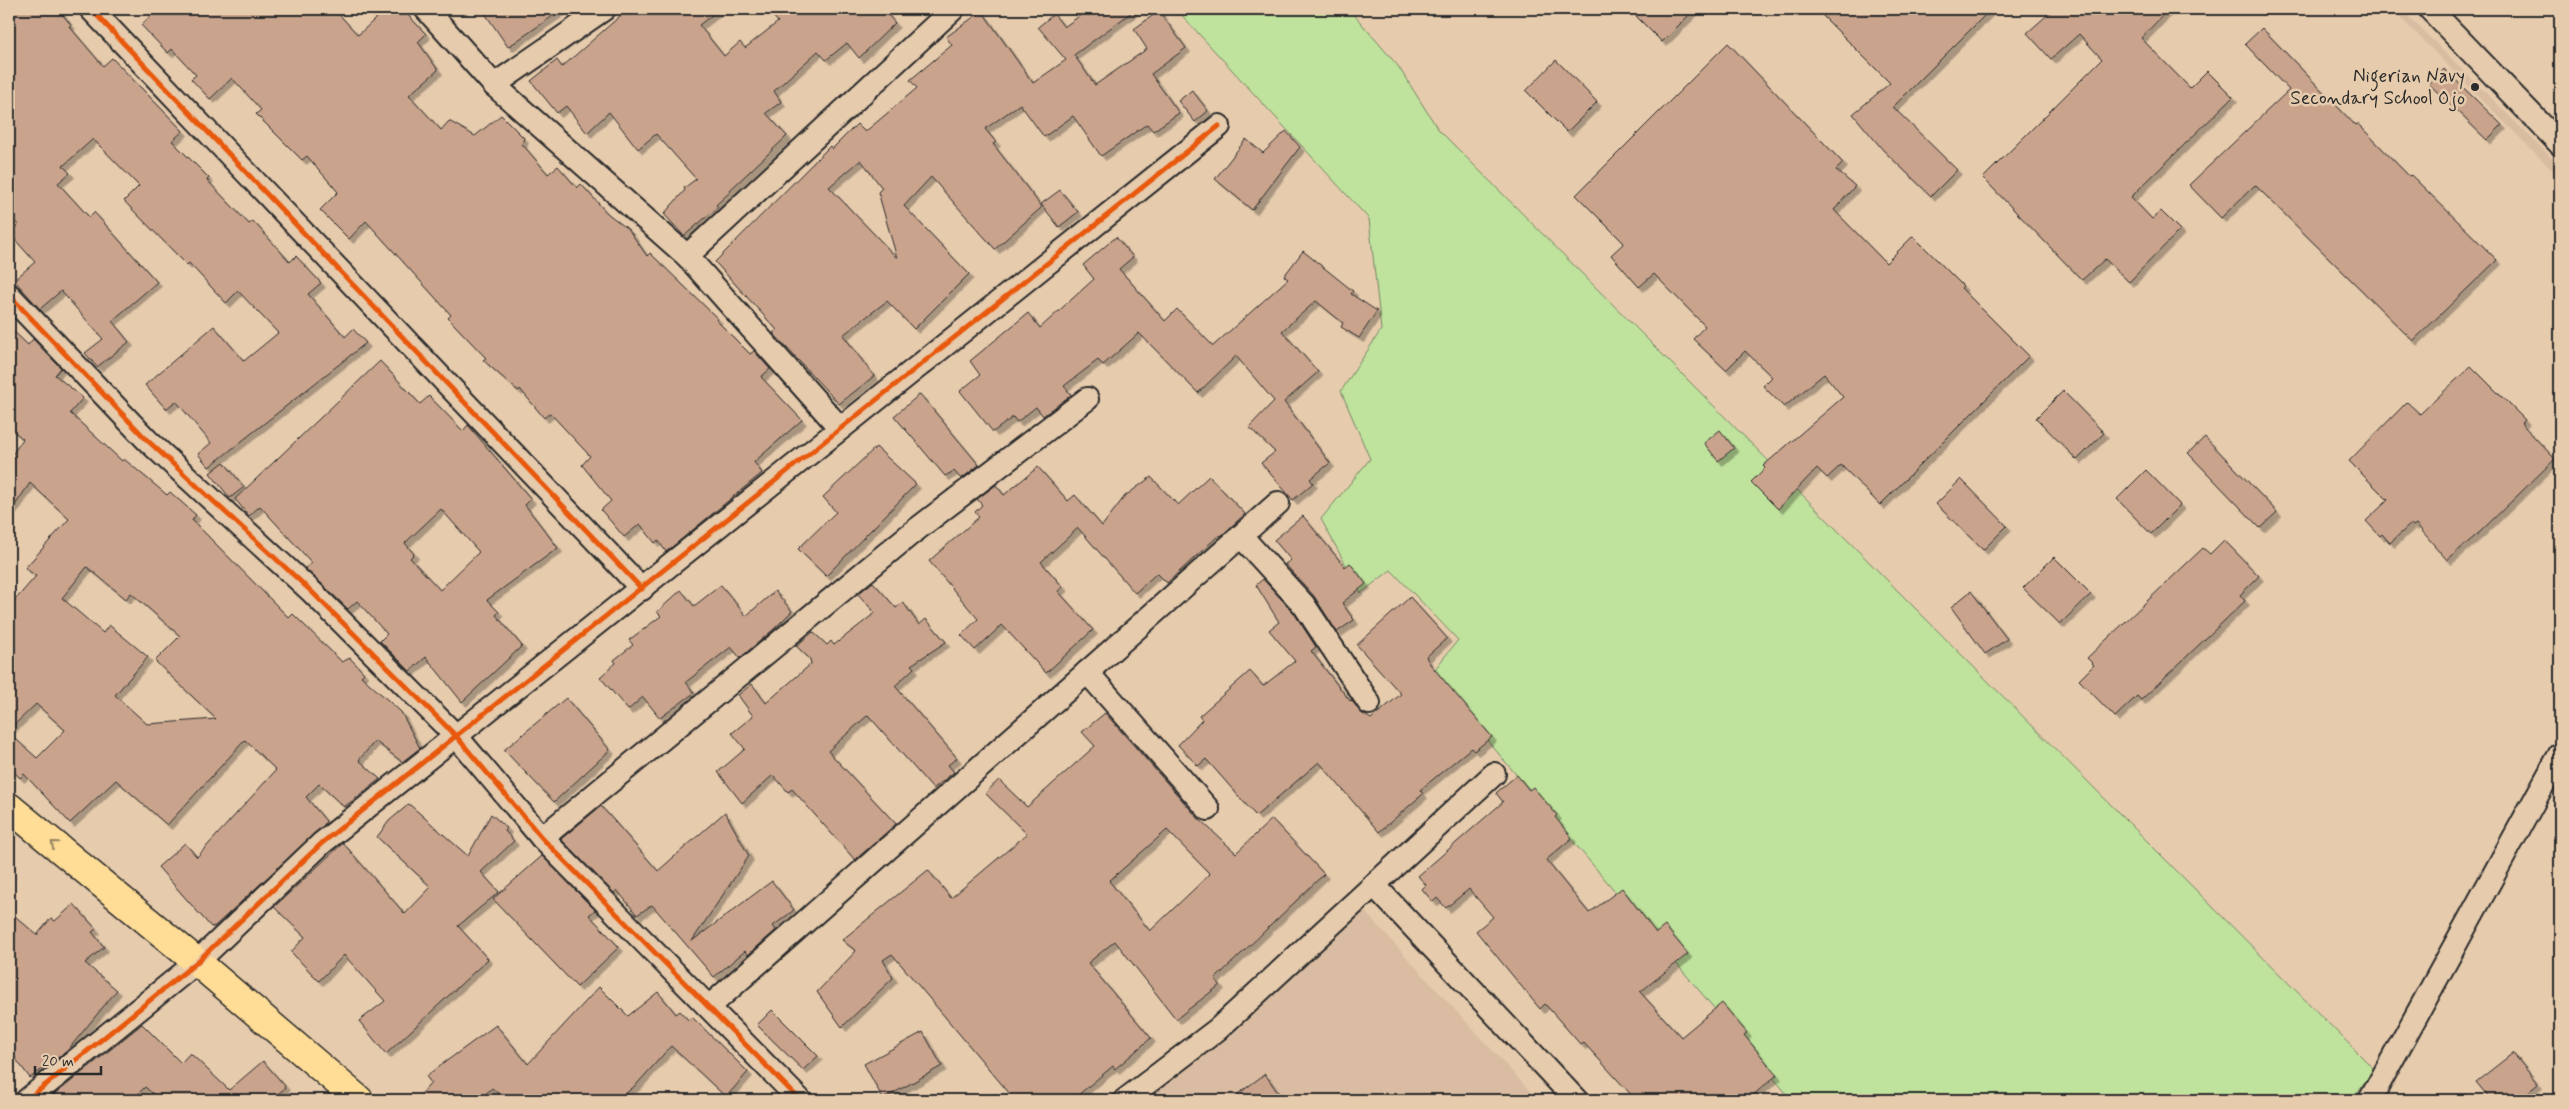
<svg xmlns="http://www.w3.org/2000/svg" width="2569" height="1109" font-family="Mynerve,sans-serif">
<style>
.built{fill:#d9bca1}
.green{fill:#bfe29c;stroke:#758664}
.building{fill:#c9a38c;stroke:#2b2b2b;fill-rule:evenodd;filter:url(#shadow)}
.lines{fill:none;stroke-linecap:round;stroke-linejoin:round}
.minor-casing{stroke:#2b2b2b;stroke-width:26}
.major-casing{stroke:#2b2b2b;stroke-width:31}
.minor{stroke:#e6cbad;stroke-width:22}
.major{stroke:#ffdd96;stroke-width:28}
.cycleway-casing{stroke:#e6cbad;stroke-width:8}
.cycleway{stroke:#e8590c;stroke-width:5}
.oneway{stroke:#958460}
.poi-dot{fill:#2b2b2b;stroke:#e6cbad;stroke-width:2}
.labels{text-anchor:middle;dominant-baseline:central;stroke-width:5;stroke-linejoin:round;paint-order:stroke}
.poi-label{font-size:19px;fill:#2b2b2b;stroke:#e6cbad;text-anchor:end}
</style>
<defs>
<filter id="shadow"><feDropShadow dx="4.5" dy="4.5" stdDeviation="0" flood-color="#0004"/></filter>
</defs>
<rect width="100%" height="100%" fill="#e6cbad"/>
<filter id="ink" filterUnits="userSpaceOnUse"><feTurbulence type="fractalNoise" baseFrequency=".02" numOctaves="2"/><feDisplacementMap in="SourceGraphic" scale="10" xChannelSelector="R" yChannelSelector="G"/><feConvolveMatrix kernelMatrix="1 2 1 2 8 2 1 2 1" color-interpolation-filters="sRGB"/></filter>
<g filter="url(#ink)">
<g class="built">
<path d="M2392,9H2401L2560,166V178Z"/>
<path d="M1364,911L1538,1100H1133L1216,1039Z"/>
</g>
<path class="green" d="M1176,9H1349L1398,66L1438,129L2374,1069L2353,1100H1792L1431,674L1458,640L1391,570L1361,593L1321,519L1370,459L1341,391L1381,330L1369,219Z"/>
<g class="building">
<path d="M9,9H58L71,25L69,26L103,66L112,58L183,131L172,141L209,178L207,180L249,224L253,221L290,262L296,256L321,283L308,294L345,337L353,329L366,343L209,467L198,454L211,443L176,401L166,409L145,385L214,326L244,361L278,333L238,291L226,303L189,263L187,265L124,201L139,186L93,139L63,166L70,173L58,183L89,217L94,212L157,282L112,321L129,342L97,367L85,353L103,339L61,291L40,309L14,280L35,262L9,233L18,225L9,214Z"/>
<path d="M158,9H334L358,35L386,9H402L426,34L418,42L438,70L409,95L441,130L449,121L475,136L501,115L524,138L522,144L548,174L558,166L577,188L581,184L607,213L629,230L647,256L650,253L718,319L716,320L750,354L754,351L770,369L761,377L802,420L754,462L762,473L666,552L658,540L655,543L640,524L624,537L601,510L611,501L582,465L590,456L550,413L544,418L520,389L518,391L483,360L486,358L448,318L451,315L366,221L349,239L320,210L338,192L307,156L302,160L256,114L261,110L232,78L210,99L191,79L196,75L172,49L168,53L141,25Z"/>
<path d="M482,9H563L508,47Z"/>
<path d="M628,9H720L699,25L724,56L740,42L745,48L778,22L767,9H883L895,23L859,58L847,43L826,60L818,51L774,91L781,102L766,113L787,136L730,190L731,191L716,205L718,207L684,236L664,214L685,190L684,188L696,179L656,134L638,149L609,112L587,133L566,106L557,113L531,81L557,60L562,67Z"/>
<path d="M1089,9H1136L1074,55L1095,85L1147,49L1134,29L1159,11L1186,48L1151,74L1179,113L1153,131L1147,124L1101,156L1073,116L1044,137L1020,104L985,129L996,142L993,144L1042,207L995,249L931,177L904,206L969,274L914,329L887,301L843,335L874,376L839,404L773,333L777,330L715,262L830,146L832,149L857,124L865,132L917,88L910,80L952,45L946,37L982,11L1033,83L1066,60L1038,27L1054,14L1064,27ZM861,160L882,188L878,192L897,258L829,187Z"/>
<path d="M1629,9H1695L1662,42Z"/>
<path d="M1816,9H1991L1893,107L1957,170L1931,196L1883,150L1853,114L1890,83Z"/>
<path d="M2054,9H2169L2141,38L2190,88L2207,71L2233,97L2131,197L2152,219L2161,211L2180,230L2129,282L2105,259L2082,280L1983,178L2102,59L2079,34L2051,59L2027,33Z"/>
<path d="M2262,28L2356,126L2358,124L2409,176L2411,175L2497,260L2413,341L2255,185L2221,218L2189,185L2289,90L2245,44Z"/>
<path d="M1728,43L1843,163L1836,170L1855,186L1834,210L1886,263L1913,236L1963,286L1961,288L2029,356L1880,505L1841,465L1827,478L1817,468L1778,509L1751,482L1765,468L1763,466L1843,397L1824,374L1784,407L1763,386L1772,377L1745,351L1726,370L1693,339L1705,326L1654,274L1639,287L1611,255L1624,243L1576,195Z"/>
<path d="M1556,60L1597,102L1567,132L1526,91Z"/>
<path d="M2444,69L2502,125L2487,140L2429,84Z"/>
<path d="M1192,90L1208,111L1195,122L1178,101Z"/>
<path d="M1286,131L1300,147L1252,210L1215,179L1246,139L1263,153Z"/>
<path d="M1060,190L1078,212L1059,227L1041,204Z"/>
<path d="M1116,237L1133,257L1119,269L1165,321L1177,309L1213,346L1288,279L1284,276L1303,251L1353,291L1351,294L1377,311L1359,338L1341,327L1343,323L1316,301L1282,331L1318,372L1284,402L1330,463L1310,479L1313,483L1293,500L1261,463L1275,452L1249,427L1274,401L1236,356L1198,393L1139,333L1103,365L1098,360L1064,386L1071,395L1043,416L1036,407L1017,422L1013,417L993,432L960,391L980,375L970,361L1028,313L1040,328L1094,279L1083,265Z"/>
<path d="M9,327L28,345L33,339L61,368L55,375L83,398L70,413L122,461L124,459L167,495L170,492L196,515L192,520L289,618L293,614L342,662L350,658L364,673L361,676L401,712L420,748L402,762L375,741L359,760L380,779L344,807L319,784L306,797L326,821L324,825L215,926L211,927L158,867L185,843L197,857L276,770L245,740L167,825L116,780L70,823L24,774L20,778L9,767V733L37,758L65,730L36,704L9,730V607L36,576L25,568L69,519L30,483L9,514V459L23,439L9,427ZM87,567L126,599L131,593L180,636L155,661L216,719L147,724L115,695L148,657L109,625L103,633L62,598Z"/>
<path d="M380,361L420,404L429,396L463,431L468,425L531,499L525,505L558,548L487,600L499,612L496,615L522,646L462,702L426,657L410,671L380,641L387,634L357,601L348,609L305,568L312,563L260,506L249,516L235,499ZM441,509L479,552L440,590L410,558L414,554L405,543Z"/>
<path d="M2471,366L2525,420L2521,423L2555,459L2480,532L2447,560L2416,524L2413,526L2411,524L2390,543L2382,534L2380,536L2366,521L2388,500L2349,461L2407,402L2420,414Z"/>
<path d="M2063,391L2104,433L2077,460L2036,418Z"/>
<path d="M920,394L979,465L961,479L954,471L945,476L894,416Z"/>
<path d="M1720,430L1734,448L1718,461L1704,443Z"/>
<path d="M2205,437L2277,512L2260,528L2188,453Z"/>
<path d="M876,447L916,484L826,576L798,549L836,512L823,497Z"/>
<path d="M224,462L244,487L230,498L210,473Z"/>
<path d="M1038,467L1068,501L1075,495L1102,526L1125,496L1151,477L1178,505L1209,476L1245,514L1221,536L1219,535L1167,583L1157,573L1135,593L1078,528L1041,562L1063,587L1058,591L1093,630L1046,673L1002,625L975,650L961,635L978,619L929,561L979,517L975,512L982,505L977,499L996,485L1004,495Z"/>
<path d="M2146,470L2180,505L2151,534L2117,499Z"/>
<path d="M1961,479L2007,526L1983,550L1936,504Z"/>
<path d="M1303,516L1345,567L1350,563L1366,584L1342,603L1354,620L1337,632L1314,596L1285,564L1291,560L1274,540Z"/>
<path d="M2224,540L2259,576L2240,595L2245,601L2141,700L2137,696L2115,717L2079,680L2094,665L2087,658L2203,548L2210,554Z"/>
<path d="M2054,557L2091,594L2060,624L2023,588Z"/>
<path d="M1263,579L1294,613L1316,647L1311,651L1350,701L1351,700L1363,714L1371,719L1401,694L1357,645L1410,597L1447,638L1426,657L1430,664L1492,737L1474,751L1471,748L1420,790L1423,794L1379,832L1319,762L1256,816L1206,759L1198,766L1178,745L1202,720L1199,716L1250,671L1263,686L1295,661L1269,630L1279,622L1256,585Z"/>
<path d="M873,582L896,608L903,602L919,625L926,619L946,642L911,665L914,668L895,686L957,758L948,765L954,772L933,789L868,715L828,751L896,824L855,860L792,789L788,792L773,775L742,803L718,772L745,749L732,733L753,716L738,695L752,684L766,703L811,664L810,659L796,646L813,632L827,645L831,641L834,645L875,613L858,594Z"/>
<path d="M721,585L746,616L775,591L792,611L774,629L740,658L731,647L686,682L694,693L660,718L643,697L628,710L600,677L616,663L614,660L633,645L629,640L661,616L657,612L681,590L694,606Z"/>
<path d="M1971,591L2007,639L1985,654L1951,607Z"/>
<path d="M566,698L610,750L554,802L504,750Z"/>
<path d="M1105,713L1198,818L1236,853L1272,819L1324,874L1215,979L1220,985L1176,1019L1115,941L1088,963L1151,1038L1115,1069L1113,1066L1072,1100H1015L892,954L883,960L893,978L842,1027L817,992L856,951L842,940L928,870L951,898L1027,834L985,793L999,780L1027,807L1095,746L1082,732ZM1167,830L1210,874L1150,931L1109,881Z"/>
<path d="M1517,775L1529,790L1533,787L1557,815L1555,817L1572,838L1546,860L1589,913L1622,888L1656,933L1665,926L1688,954L1640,992L1681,1037L1722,1003L1747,1033L1744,1035L1777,1075L1747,1100H1636L1584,1043L1581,1045L1545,1004L1540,1009L1476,931L1493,917L1469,889L1446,908L1437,898L1433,902L1422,889L1426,885L1418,876L1503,802L1496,793Z"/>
<path d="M409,804L468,856L491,814L507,828L505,831L514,841L481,872L499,892L458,926L488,959L386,1054L359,1021L385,1001L344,955L319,981L291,952L305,937L274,907L343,843L405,914L431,887L377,837L389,821Z"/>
<path d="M601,806L658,871L725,812L749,856L692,941L772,881L794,910L773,926L776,930L748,955L745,951L714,977L652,905L637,915L617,890L614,893L561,839Z"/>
<path d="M542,856L595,910L589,915L619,947L577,987L493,899Z"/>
<path d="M74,904L96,929L92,932L104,947L85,963L117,990L67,1051L30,1078L9,1050V911L37,935L51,918L55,921Z"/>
<path d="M599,987L628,1016L658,992L676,1014L680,1011L688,1020L692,1017L748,1072L726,1097L671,1046L637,1084L618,1100H506L492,1088L479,1100H416L431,1083L426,1076L496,1025L528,1064Z"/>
<path d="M772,1010L818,1056L803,1070L757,1025Z"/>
<path d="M142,1024L181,1063L190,1053L229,1090L263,1061L285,1086L284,1089L270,1100H160L145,1087L132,1100H48Z"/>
<path d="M923,1032L942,1066L883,1099L864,1064Z"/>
<path d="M2513,1053L2538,1084L2527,1093L2533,1100H2491L2476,1082Z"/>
<path d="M1265,1074L1283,1100H1230Z"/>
</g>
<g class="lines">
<defs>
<g id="minor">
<path d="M91,9L642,589"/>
<path d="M426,9L494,85L687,256L840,428"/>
<path d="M2430,9L2560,144"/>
<path d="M494,85L604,9"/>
<path d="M687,256L953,9"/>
<path d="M9,295L147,440L312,592L456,736L542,838L800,1100"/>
<path d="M1241,536L1304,605L1369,703"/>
<path d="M1087,672L1208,809"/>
<path d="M542,838L908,536L1087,399"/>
<path d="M1374,885L1494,774"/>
<path d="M710,1006L1278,503"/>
<path d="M27,1100L197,962L322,843L1219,126"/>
<path d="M1125,1100L1218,1029L1374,885L1576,1100"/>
<path d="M2370,1100L2560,754"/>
</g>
<path id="major" d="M9,807L197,962L359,1100"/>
</defs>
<use href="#minor" class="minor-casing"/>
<use href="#major" class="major-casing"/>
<use href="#minor" class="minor"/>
<use href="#major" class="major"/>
<defs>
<g id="cycleway">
<path d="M91,9L642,589"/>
<path d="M9,295L147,440L312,592L456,736L542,838L800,1100"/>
<path d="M27,1100L197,962L322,843L1219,126"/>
</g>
</defs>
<use href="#cycleway" class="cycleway-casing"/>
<use href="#cycleway" class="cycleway"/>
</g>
<defs><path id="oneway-chevron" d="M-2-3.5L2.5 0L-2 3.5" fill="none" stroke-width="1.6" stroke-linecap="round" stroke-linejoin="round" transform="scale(1.25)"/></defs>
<use class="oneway" href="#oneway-chevron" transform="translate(54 844) rotate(-140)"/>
</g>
<circle class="poi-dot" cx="2475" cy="87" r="5"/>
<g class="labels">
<g class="poi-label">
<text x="2465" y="76">Nigerian Navy<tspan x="2465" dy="22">Secondary School Ojo</tspan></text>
</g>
</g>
<rect width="2569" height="1109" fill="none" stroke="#e6cbad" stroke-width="30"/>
<rect x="15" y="15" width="2539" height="1079" fill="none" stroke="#2b2b2b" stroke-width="2" filter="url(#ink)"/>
<path d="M35 1066v8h66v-8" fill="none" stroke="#2b2b2b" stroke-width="2.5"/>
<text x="42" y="1066" font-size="15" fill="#2b2b2b" stroke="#e6cbad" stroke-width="4" paint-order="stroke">20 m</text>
</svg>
